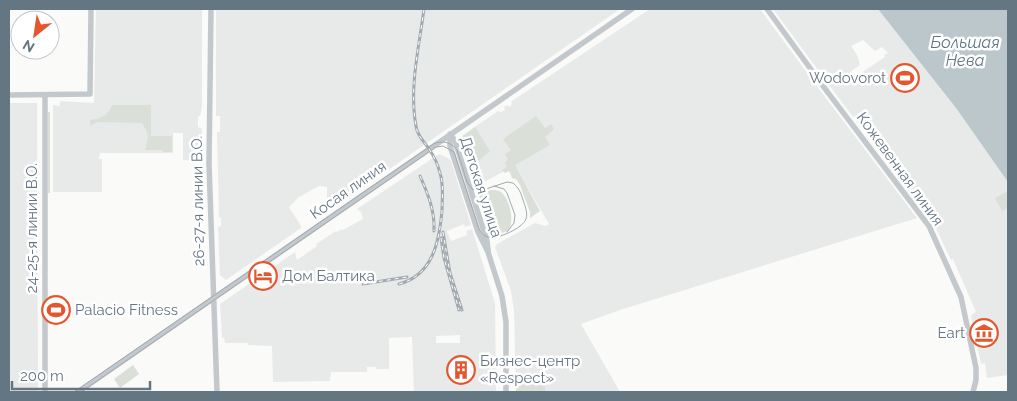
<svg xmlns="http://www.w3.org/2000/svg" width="1017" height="401" font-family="Raleway,sans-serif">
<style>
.built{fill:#e8e9e9;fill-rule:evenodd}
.green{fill:#dadfd7}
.water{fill:#bbc7cb}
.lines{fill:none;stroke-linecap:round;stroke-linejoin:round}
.minor{stroke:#c3c8cc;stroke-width:5.5}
.tram{stroke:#a2aab0;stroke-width:1}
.rail-casing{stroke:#a2aab0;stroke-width:3}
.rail{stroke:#fff;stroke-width:1;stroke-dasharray:4;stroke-linecap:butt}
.labels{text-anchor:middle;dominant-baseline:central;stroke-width:5;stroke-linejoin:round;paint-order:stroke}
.poi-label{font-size:15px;fill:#657683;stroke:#fff;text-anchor:start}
.street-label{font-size:15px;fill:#657683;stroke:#fff}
.water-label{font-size:16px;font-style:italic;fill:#60757c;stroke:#fff}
</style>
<rect width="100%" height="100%" fill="#fafaf8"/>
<g class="built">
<path d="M96,9H202V107L200,116H198V127L202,129L201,161L183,160V133H173V153H100L99,159H102V192H53V105L60,106V101L94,103Z"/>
<path d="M216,9H620L329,211L327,210V187L319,186L299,197L289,207L301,226V228L226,280L220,275L218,227L221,226V218L219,217L217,132H220V116H216Z"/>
<path d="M650,9H760L822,93L917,218L620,310L581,324L620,392H516L514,311L511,291L495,247L497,244L535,223L546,226L549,224L515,166L476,186L461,138L463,135L498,111L501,112L505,110L504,107L507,105L509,107L511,106L512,101Z"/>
<path d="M773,9H878L956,108L1008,182V375L987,378L985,363L981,364L971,315L976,312L953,259L951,260L932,220L838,97ZM863,40L875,51L882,47L888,53L884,55L885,57L855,77L851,71L860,65L857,55L851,46Z"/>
<path d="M9,103H37L38,392H9Z"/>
<path d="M439,154L448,158L451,161L471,225L465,227L464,224L447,231L451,241L467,235L466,231L472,229L495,303L496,392H414L412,337L389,338V369H376V367H367V372H331L330,381L273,382L272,346L248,345V343H225L224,338H222L220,304L295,252L297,260L317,246L316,244L336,231L337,232L342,229L343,230L363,219L361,212L357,209ZM460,335V343H436V336Z"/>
</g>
<g class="green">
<path d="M112,105H151V136H172V152H163V150H145C149,135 150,136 142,123L97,122L90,126V120C101,119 108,115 112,105Z"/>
<rect x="48" y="112" width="2" height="81"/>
<path d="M536,116L545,128L551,124L554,129L545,137L550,145L515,165L540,211L530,218V212L520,185L516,179L511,178L512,177L509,171L505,173L502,170L507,167L505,162L508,160L505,154L511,150L503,139Z"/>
<path d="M475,127L490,151L476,163L482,183L476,186L461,138Z"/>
<path d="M491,190C495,190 499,190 502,193C510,200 515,222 508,231L492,236L479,195Z"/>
<path d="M1006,192L1008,195V208L1002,211L995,198Z"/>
<path d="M133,365L139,374L120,388L114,379Z"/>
<path d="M517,380H545V392H516Z"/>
</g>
<path class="water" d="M878,9H1008V182L956,108Z"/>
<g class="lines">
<g class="minor">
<path d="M211,9L209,164L217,392"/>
<path d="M767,9L826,90L929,226L961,297L976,368V380L973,392"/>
<path d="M9,95L90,94L91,9"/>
<path d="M45,95V392"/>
<path d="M450,134V146L478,232L488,252L502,296L506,322V392"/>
<path d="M451,135L455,141L487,241L488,250"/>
<path d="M78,392L632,9"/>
</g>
<g class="tram">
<path d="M494,186L504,189L507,193L515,215L514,223L507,232"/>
<path d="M74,392L435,143C444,141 451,142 457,150L467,182L472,189L480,191L507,182L513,183C519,188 521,193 523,200C525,206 528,213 526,219C523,228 497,240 488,237C484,236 481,233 479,229L454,152L443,146L436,147L81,392"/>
</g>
<defs>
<g id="rail">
<path d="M420,176C428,194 435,211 434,231"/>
<path d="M443,232L450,273L462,310"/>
<path d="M441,238L444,258L459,310"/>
<path d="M363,284L407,277"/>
<path d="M399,284C433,275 439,242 442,211C442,199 444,185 440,173C438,165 434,156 429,149C424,141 417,136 416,126C409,88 419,47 424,9"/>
</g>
</defs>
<use href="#rail" class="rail-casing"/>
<use href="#rail" class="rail"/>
</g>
<defs>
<symbol id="stadium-ring" viewBox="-11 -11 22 22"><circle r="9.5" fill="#fff" stroke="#e4572e" stroke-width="1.5"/><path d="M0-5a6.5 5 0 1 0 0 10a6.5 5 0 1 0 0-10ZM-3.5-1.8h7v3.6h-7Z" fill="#e4572e"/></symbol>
<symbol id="hotel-ring" viewBox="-11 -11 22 22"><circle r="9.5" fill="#fff" stroke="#e4572e" stroke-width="1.5"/><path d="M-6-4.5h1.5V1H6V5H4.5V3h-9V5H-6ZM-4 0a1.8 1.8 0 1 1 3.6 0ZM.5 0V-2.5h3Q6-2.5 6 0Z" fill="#e4572e"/></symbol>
<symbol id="museum-ring" viewBox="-11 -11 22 22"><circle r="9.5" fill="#fff" stroke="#e4572e" stroke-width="1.5"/><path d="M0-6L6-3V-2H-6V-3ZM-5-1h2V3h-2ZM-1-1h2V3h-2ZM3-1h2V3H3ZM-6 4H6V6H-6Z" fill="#e4572e"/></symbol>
<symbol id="building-ring" viewBox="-11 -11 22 22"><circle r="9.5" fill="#fff" stroke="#e4572e" stroke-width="1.5"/><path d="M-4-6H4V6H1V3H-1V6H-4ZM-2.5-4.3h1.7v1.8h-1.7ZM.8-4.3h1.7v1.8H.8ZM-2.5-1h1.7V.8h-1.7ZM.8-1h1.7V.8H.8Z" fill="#e4572e"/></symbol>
</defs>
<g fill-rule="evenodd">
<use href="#stadium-ring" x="889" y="62" width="32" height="32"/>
<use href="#hotel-ring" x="247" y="260" width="32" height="32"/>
<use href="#stadium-ring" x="40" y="294" width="32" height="32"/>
<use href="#museum-ring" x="968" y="317" width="32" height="32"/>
<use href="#building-ring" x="445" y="354" width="32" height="32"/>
</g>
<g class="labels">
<g class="poi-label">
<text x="886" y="78" text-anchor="end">Wodovorot</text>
<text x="282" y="276">Дом Балтика</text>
<text x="75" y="310">Palacio Fitness</text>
<text x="965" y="333" text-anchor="end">Eart</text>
<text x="480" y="361">Бизнес-центр<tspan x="480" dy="17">«Respect»</tspan></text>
</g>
<g class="street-label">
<text transform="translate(900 169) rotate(54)">Кожевенная линия</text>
<text transform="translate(481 187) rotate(72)">Детская улица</text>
<text transform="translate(348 190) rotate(-35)">Косая линия</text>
<text transform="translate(198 201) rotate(-91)">26-27-я линии В.О.</text>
<text transform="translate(32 228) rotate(-90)">24-25-я линии В.О.</text>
</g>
<g class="water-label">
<text x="965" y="42">Большая<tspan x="965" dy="18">Нева</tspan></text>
</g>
</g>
<rect width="1017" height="401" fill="none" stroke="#657683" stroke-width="20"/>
<g transform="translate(35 35) rotate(210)"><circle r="24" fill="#ffffff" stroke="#c1c8cd"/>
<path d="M0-4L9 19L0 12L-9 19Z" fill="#e4572e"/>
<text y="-8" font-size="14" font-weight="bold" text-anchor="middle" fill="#657683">N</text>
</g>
<path d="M12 381v8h138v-8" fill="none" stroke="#657683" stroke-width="2.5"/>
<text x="20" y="381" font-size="15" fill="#657683" stroke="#ffffff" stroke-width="4" paint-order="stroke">200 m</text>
</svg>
